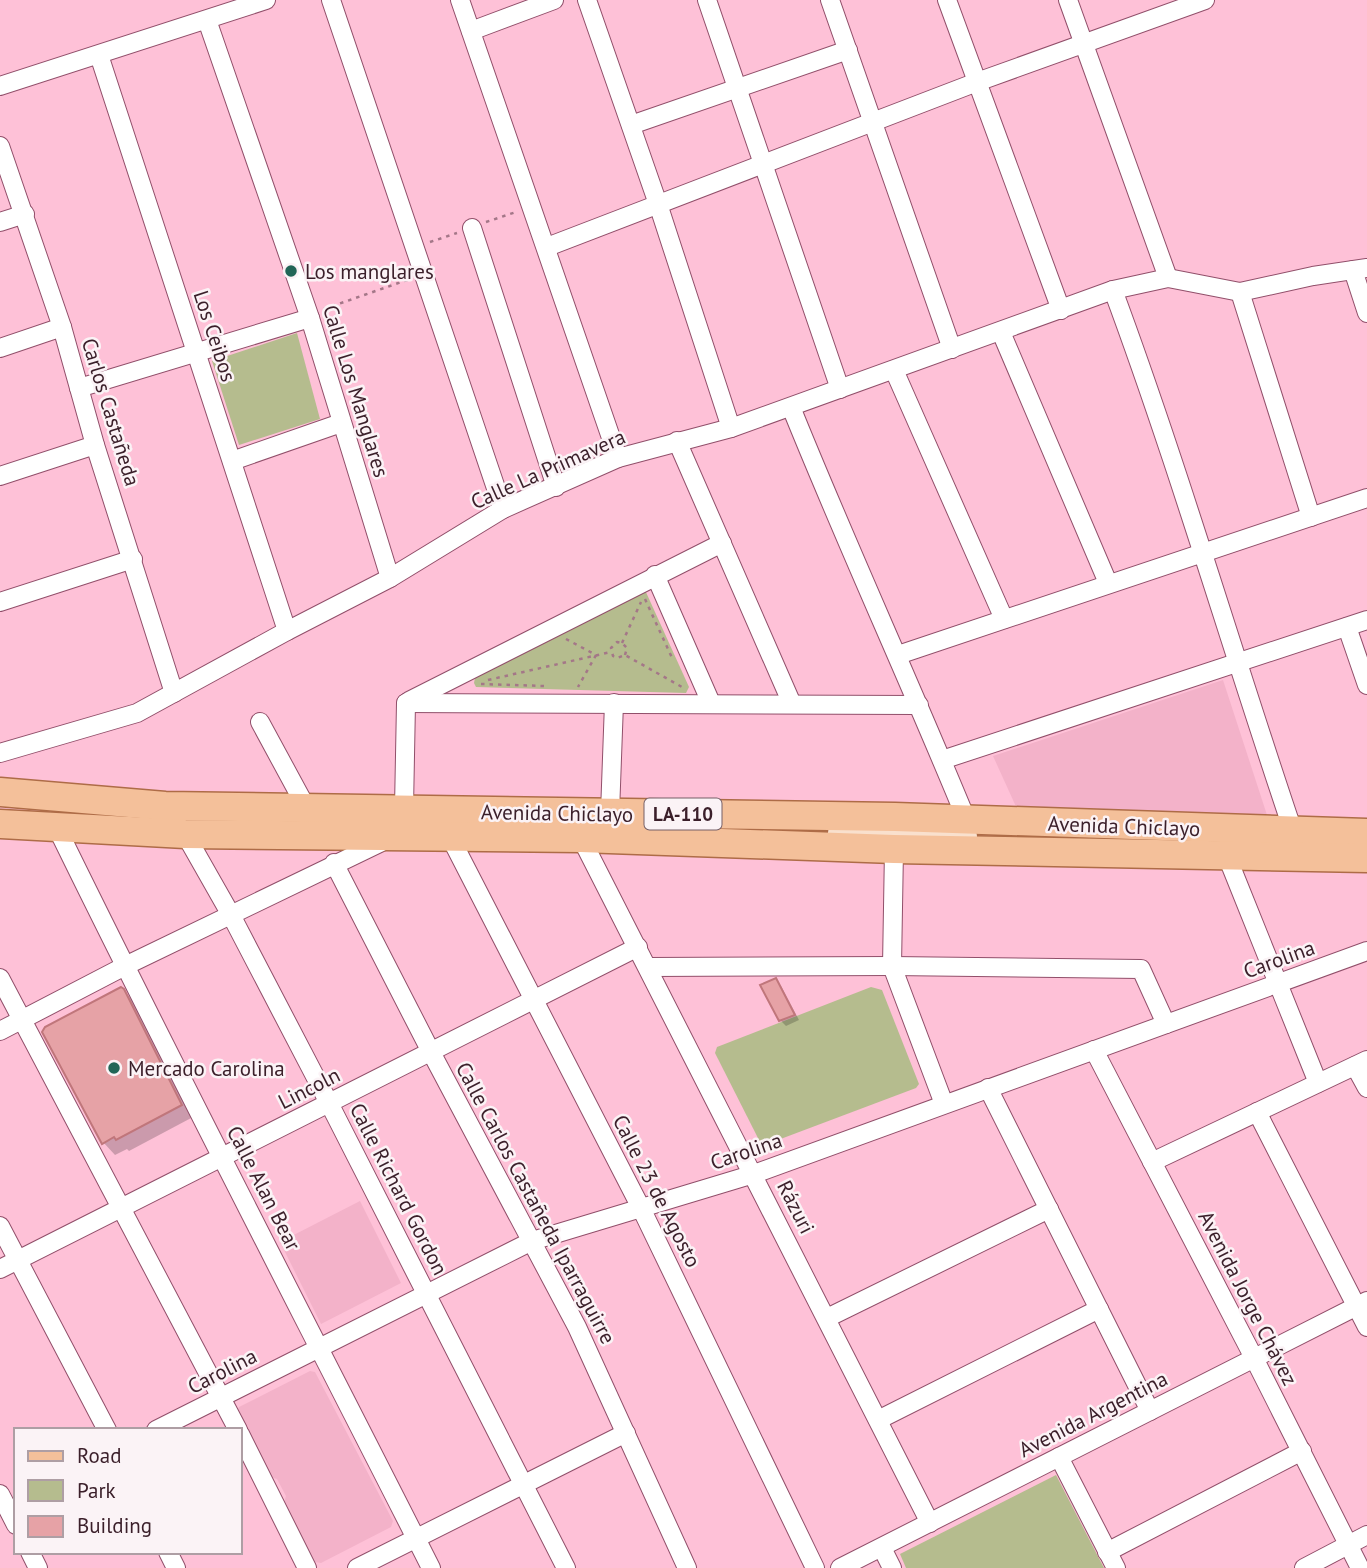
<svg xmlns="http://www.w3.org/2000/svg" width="1367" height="1568" font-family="'PT Sans',sans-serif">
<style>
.built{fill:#f3b2c9}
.green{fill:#b5bc8e}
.shadow{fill:#0003}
.building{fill:#e6a2a6;stroke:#c0767b;stroke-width:2}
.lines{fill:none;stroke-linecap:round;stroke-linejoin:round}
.street-casing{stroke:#914f6a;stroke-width:20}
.secondary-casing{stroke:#914f6a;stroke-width:27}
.primary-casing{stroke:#ae6c47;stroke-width:31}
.path{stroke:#a47788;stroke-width:2.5;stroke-dasharray:3.5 5;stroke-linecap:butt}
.street{stroke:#fff;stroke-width:18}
.secondary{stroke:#f9e0cd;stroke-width:24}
.primary{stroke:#f4c09a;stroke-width:28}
.poi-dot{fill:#226657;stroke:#fbf3f6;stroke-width:2.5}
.labels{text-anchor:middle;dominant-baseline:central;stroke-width:5;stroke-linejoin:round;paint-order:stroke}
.shield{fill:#fbf3f6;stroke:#755f67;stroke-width:2}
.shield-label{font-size:19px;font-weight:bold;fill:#3b1f2a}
.poi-label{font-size:21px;fill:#3b1f2a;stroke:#fbf3f6;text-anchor:start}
.street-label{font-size:21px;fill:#3b1f2a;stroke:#fbf3f6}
</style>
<rect width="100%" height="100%" fill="#fec1d7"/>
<g class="built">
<path d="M1223,680L1267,815L1018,811L993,756Z"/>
<path d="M360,1201L401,1283L321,1324L280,1242Z"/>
<path d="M310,1371L315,1372L393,1521L391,1527L321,1563L315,1562L284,1503L286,1496L277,1479L271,1477L237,1411L239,1407Z"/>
</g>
<g class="green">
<path d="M297,333L320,419L239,445L212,361Z"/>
<path d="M645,590L689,687L686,693L476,687L474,683L475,678Z"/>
<path d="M871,987L882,990L919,1084L916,1088L762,1146L715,1053L717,1047Z"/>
<path d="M1056,1475L1104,1568H906L900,1554Z"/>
</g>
<g class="shadow">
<path d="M776,980L781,986L799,1020L786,1026L780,1020Z"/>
<path d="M123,990L135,1003L193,1117L129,1151L127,1149L115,1155L103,1142Z"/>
</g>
<g class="building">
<path d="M776,978L795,1015L779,1021L760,985Z"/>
<path d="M121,987L124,989L182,1105L116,1140L114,1137L102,1144L42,1032L45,1027Z"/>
</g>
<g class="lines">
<defs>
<g id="street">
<path d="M331,0L503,509"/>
<path d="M460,0L618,458"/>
<path d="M587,0L658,204L731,428"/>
<path d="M707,0L840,389"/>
<path d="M830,0L952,349"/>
<path d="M947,0L1061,310"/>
<path d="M1068,0L1168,278"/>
<path d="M207,20L310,318L390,578"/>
<path d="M471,31L554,0"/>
<path d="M99,55L287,631"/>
<path d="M0,86L266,0"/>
<path d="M631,125L848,50"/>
<path d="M0,146L62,327L95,445L174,693"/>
<path d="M0,222L25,214"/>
<path d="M472,228L556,487"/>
<path d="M547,247L977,82L1205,0"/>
<path d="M1353,270L1367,313"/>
<path d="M1113,290C1179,468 1232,651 1293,831"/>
<path d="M1240,292L1311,517"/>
<path d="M1001,332L1108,583"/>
<path d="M0,348L62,327"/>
<path d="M894,370L1004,619"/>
<path d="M79,388L310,318"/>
<path d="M791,407C847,546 910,682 967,821"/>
<path d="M677,441L792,704"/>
<path d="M232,461L341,423"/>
<path d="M0,476L95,445"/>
<path d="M655,575L711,703"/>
<path d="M0,602L133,559"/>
<path d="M1347,627L1367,685"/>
<path d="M898,655L1367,498"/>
<path d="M409,701L722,543"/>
<path d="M406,703L919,705"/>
<path d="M260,722L306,807"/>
<path d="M0,753L137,713L287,631L390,578L503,509L618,458L731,428L1113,290L1168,278L1240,292L1313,276L1367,268"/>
<path d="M942,760L1367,620"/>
<path d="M610,813L614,703"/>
<path d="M400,818L404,808L406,703"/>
<path d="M57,828C178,1076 306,1321 431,1568"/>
<path d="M185,834L231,915L329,1103L566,1568"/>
<path d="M450,837L641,1208L815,1568"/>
<path d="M581,838L930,1523"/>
<path d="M894,849L892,966L944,1104"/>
<path d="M1226,854L1318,1083"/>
<path d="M334,863L431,1052L577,1327L687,1568"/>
<path d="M648,967L892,966L1141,969L1166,1024"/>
<path d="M0,978L238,1430"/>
<path d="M0,1031L125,966L386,840"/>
<path d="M1094,1050L1254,1358L1360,1568"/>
<path d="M1355,1066L1367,1088"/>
<path d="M988,1088L1150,1411"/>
<path d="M1257,1112L1367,1327"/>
<path d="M1152,1162L1367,1060"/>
<path d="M0,1226L107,1430"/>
<path d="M0,1269L638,947"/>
<path d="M827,1318L1049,1209"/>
<path d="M878,1420L1099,1309"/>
<path d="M156,1430L532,1241L754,1174L1367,951"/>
<path d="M240,1434L307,1568"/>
<path d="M1059,1457L1116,1568"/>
<path d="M0,1494L16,1525"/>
<path d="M882,1548L892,1568"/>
<path d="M30,1552L38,1568"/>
<path d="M168,1552L176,1568"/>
<path d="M1107,1552L1302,1451"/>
<path d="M357,1568L626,1433"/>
<path d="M840,1568L1367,1301"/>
<path d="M1304,1568L1367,1535"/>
</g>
<path id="secondary" d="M840,833L965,837"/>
<g id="primary">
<path d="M0,792L165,806L895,817L1367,833"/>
<path d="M0,824L185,834L581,838L894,849L1367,858"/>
</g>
</defs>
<use href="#street" class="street-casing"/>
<use href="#secondary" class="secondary-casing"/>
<use href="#primary" class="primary-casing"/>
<g class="path">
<path d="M486,222L516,212"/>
<path d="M430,242L457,233"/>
<path d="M324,309L410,279"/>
<path d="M645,599L673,660"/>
<path d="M566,639L596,655L578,687"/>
<path d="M622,643L641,602"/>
<path d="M625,655L627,648L622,643L617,642L611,648L613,656L617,658L625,655L682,687"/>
<path d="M488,680L611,652"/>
<path d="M481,684L544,686"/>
</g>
<use href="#street" class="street"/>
<use href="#secondary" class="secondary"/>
<use href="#primary" class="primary"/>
</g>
<g class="poi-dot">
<circle cx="291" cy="271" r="7"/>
<circle cx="114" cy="1068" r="7"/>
</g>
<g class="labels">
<rect class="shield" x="644.5" y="798.5" width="77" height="31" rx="5"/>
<g class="shield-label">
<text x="683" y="814">LA-110</text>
</g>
<g class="poi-label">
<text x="305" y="271">Los manglares</text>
<text x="128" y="1068">Mercado Carolina</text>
</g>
<g class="street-label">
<text transform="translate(215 336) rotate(72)">Los Ceibos</text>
<text transform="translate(356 391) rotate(73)">Calle Los Manglares</text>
<text transform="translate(111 412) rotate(73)">Carlos Castañeda</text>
<text transform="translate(548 469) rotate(-24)">Calle La Primavera</text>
<text transform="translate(557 813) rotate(1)">Avenida Chiclayo</text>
<text transform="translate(1124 826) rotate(2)">Avenida Chiclayo</text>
<text transform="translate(1279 959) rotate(-20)">Carolina</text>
<text transform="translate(309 1088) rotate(-27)">Lincoln</text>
<text transform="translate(746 1151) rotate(-19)">Carolina</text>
<text transform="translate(264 1188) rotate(63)">Calle Alan Bear</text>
<text transform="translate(399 1189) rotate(63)">Calle Richard Gordon</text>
<text transform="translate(657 1191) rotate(63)">Calle 23 de Agosto</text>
<text transform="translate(536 1203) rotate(62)">Calle Carlos Castañeda Iparraguirre</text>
<text transform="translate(796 1207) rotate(63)">Rázuri</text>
<text transform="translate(1248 1298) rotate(63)">Avenida Jorge Chávez</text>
<text transform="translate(222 1371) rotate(-27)">Carolina</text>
<text transform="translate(1093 1414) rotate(-27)">Avenida Argentina</text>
</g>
</g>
<rect x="14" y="1428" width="228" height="126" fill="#fbf3f6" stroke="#ae9ea4" stroke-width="2"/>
<rect x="28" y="1451" width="35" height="10" fill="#f4c09a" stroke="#ae9ea4" stroke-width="2"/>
<text x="77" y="1463" font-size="21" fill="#3b1f2a">Road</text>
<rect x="28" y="1480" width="35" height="21" fill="#b5bc8e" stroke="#ae9ea4" stroke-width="2"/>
<text x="77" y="1498" font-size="21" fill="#3b1f2a">Park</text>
<rect x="28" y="1516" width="35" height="21" fill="#e6a2a6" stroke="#ae9ea4" stroke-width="2"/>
<text x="77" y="1533" font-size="21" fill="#3b1f2a">Building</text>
</svg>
